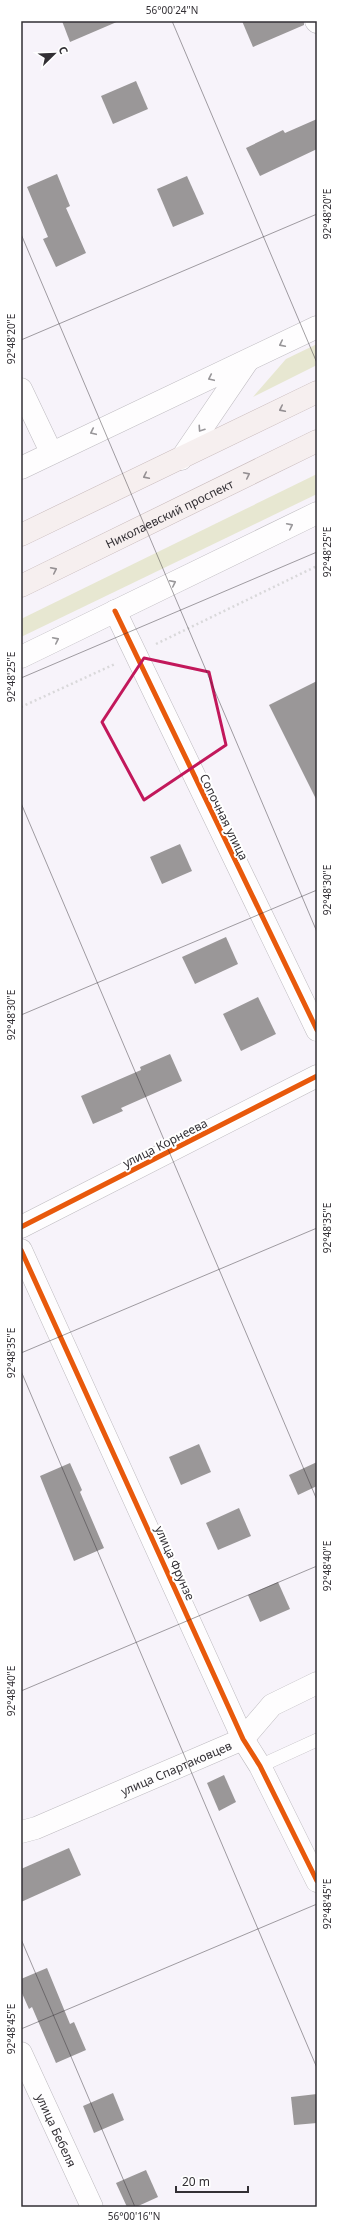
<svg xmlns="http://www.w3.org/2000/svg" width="338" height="2228" font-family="'Noto Sans',sans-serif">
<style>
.green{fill:#e7e7d1}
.building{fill:#9a9798}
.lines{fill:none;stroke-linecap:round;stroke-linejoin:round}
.lane-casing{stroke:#bdbabf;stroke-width:14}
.street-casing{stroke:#bdbabf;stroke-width:23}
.primary-casing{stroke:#c7b9ba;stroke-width:23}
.path{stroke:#d9d8da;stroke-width:2.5;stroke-dasharray:2 3;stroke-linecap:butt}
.lane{stroke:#fefdfe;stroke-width:13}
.street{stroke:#fefdfe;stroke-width:22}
.primary{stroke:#f6efef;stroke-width:22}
.cycleway-casing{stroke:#fff;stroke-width:8}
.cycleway{stroke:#e8590c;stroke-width:5}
.oneway{stroke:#989699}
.oneway2{stroke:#948f92}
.marked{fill:none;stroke:#c2185b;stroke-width:3;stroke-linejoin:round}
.ticks{fill:none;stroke:#322f34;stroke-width:1;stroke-opacity:0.45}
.labels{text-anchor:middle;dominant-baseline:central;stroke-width:4;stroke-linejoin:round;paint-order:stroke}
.street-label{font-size:12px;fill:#322f34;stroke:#fff}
.neatline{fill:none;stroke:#322f34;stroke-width:1.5}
.ticks-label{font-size:10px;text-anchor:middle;fill:#322f34}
</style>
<rect width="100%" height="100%" fill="#f7f3fa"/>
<g class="green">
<path d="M317,344V365L253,397L286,359Z"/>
<path d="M317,474V494L21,637V619Z"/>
</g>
<g class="building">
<path d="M62,21H119L70,42Z"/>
<path d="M242,21H304V25L253,47Z"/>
<path d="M136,81L148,109L113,124L101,96Z"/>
<path d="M317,119V149L260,176L246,148L283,130L285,133Z"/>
<path d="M57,174L70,206L66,208L86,253L56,267L43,239L48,237L27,187Z"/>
<path d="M187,176L204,214L173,227L157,189Z"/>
<path d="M317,681V801L269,705Z"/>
<path d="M180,844L192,871L162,884L150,857Z"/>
<path d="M226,937L238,964L195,984L182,957Z"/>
<path d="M258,997L276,1034L241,1051L223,1014Z"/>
<path d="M170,1054L182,1081L121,1108L123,1111L93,1124L81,1096L141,1070L140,1067Z"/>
<path d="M199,1444L211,1472L181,1485L169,1457Z"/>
<path d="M317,1462V1486L298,1495L289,1475Z"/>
<path d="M70,1463L82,1490L80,1492L104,1548L74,1561L40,1476Z"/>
<path d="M239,1508L251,1536L218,1550L206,1523Z"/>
<path d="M278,1582L290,1609L260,1622L248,1595Z"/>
<path d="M224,1775L236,1802L219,1811L207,1783Z"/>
<path d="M69,1848L81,1875L21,1902V1869Z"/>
<path d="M47,1968L70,2024L74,2022L86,2050L56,2063L32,2007L29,2009L21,1991V1979Z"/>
<path d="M113,2093L124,2120L94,2133L83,2106Z"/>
<path d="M317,2094V2123L294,2125L291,2097Z"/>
<path d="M146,2170L158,2197L136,2207H127L116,2183Z"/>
</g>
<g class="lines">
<defs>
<path id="lane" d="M260,1766L317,1740"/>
<g id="street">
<path d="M316,21L317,22"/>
<path d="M21,389L51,452"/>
<path d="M181,459L247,362"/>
<path d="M21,468L317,327"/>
<path d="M115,611L317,1030"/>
<path d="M21,657L317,513"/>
<path d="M21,1227L317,1076"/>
<path d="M21,1250L243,1739L260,1766L317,1881"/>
<path id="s1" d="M21,1832L36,1828L243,1739L272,1705L317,1683"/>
<path id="s2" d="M21,2053L92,2207"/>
</g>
<g id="primary">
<path d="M21,535L317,392"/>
<path id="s3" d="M21,586L317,441"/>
</g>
</defs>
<use href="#lane" class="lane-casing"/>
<use href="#street" class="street-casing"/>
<use href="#primary" class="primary-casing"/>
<g class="path">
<path d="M156,644L317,566"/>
<path d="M21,707L115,664"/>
</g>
<use href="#lane" class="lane"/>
<use href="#street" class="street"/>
<use href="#primary" class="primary"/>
<defs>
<g id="cycleway">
<path d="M115,611L317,1030"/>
<path d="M21,1227L317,1076"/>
<path d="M21,1250L243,1739L260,1766L317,1881"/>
</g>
</defs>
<use href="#cycleway" class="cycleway-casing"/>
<use href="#cycleway" class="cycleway"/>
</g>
<defs><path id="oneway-chevron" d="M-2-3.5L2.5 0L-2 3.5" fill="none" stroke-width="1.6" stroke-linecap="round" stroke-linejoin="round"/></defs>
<g class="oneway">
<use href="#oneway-chevron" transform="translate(282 344) rotate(154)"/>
<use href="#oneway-chevron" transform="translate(211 378) rotate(155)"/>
<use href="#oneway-chevron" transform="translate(201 429) rotate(124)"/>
<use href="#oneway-chevron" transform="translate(93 432) rotate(155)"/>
<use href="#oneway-chevron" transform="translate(290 526) rotate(-26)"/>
<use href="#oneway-chevron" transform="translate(173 583) rotate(-26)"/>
<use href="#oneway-chevron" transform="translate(56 640) rotate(-26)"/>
</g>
<g class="oneway2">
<use href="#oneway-chevron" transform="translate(282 409) rotate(154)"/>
<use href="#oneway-chevron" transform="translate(247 475) rotate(-26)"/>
<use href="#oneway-chevron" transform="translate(146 476) rotate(154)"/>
<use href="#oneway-chevron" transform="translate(54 570) rotate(-26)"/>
</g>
<path class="marked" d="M144,658L209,672L226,745L144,800L102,722Z"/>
<path class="ticks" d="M172,21L317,363M21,234L317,932M21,340L317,214M21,678L317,552M21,803L317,1500M21,1015L317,890M21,1353L317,1228M21,1371L317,2068M21,1691L317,1566M21,1939L135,2207M21,2029L317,1904"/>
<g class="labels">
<g class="street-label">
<text stroke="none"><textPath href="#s3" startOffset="165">Николаевский проспект</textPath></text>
<text transform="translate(224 817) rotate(64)">Сопочная улица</text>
<text transform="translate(165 1143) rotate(-27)">улица Корнеева</text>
<text transform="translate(175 1563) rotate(66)">улица Фрунзе</text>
<text stroke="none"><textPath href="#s1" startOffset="168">улица Спартаковцев</textPath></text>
<text stroke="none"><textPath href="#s2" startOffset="85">улица Бебеля</textPath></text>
</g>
</g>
<rect width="338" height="2228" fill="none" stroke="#ffffff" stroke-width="44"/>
<g transform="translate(54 54) rotate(67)" stroke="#ffffff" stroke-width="3" paint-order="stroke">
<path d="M0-3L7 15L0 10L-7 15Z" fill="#322f34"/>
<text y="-6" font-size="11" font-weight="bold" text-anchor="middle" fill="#322f34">С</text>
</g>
<path d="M176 2186v6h72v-6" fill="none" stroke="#322f34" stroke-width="2"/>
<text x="182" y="2186" font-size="12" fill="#322f34" stroke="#ffffff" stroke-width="3" paint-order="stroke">20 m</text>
<rect x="22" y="22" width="294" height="2184" class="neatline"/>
<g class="ticks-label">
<text x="172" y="14">56°00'24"N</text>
<text transform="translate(327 214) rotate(-90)" y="4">92°48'20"E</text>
<text transform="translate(11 339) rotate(-90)" y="4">92°48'20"E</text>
<text transform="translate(327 552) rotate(-90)" y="4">92°48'25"E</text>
<text transform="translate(11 677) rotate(-90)" y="4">92°48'25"E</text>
<text transform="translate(327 890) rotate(-90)" y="4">92°48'30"E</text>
<text transform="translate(11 1015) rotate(-90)" y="4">92°48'30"E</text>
<text transform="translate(327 1228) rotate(-90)" y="4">92°48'35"E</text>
<text transform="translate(11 1353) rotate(-90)" y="4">92°48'35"E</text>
<text transform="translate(327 1566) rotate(-90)" y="4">92°48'40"E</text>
<text transform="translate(11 1691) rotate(-90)" y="4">92°48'40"E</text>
<text transform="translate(327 1904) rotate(-90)" y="4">92°48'45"E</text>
<text transform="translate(11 2029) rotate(-90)" y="4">92°48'45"E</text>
<text x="134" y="2220">56°00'16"N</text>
</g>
</svg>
